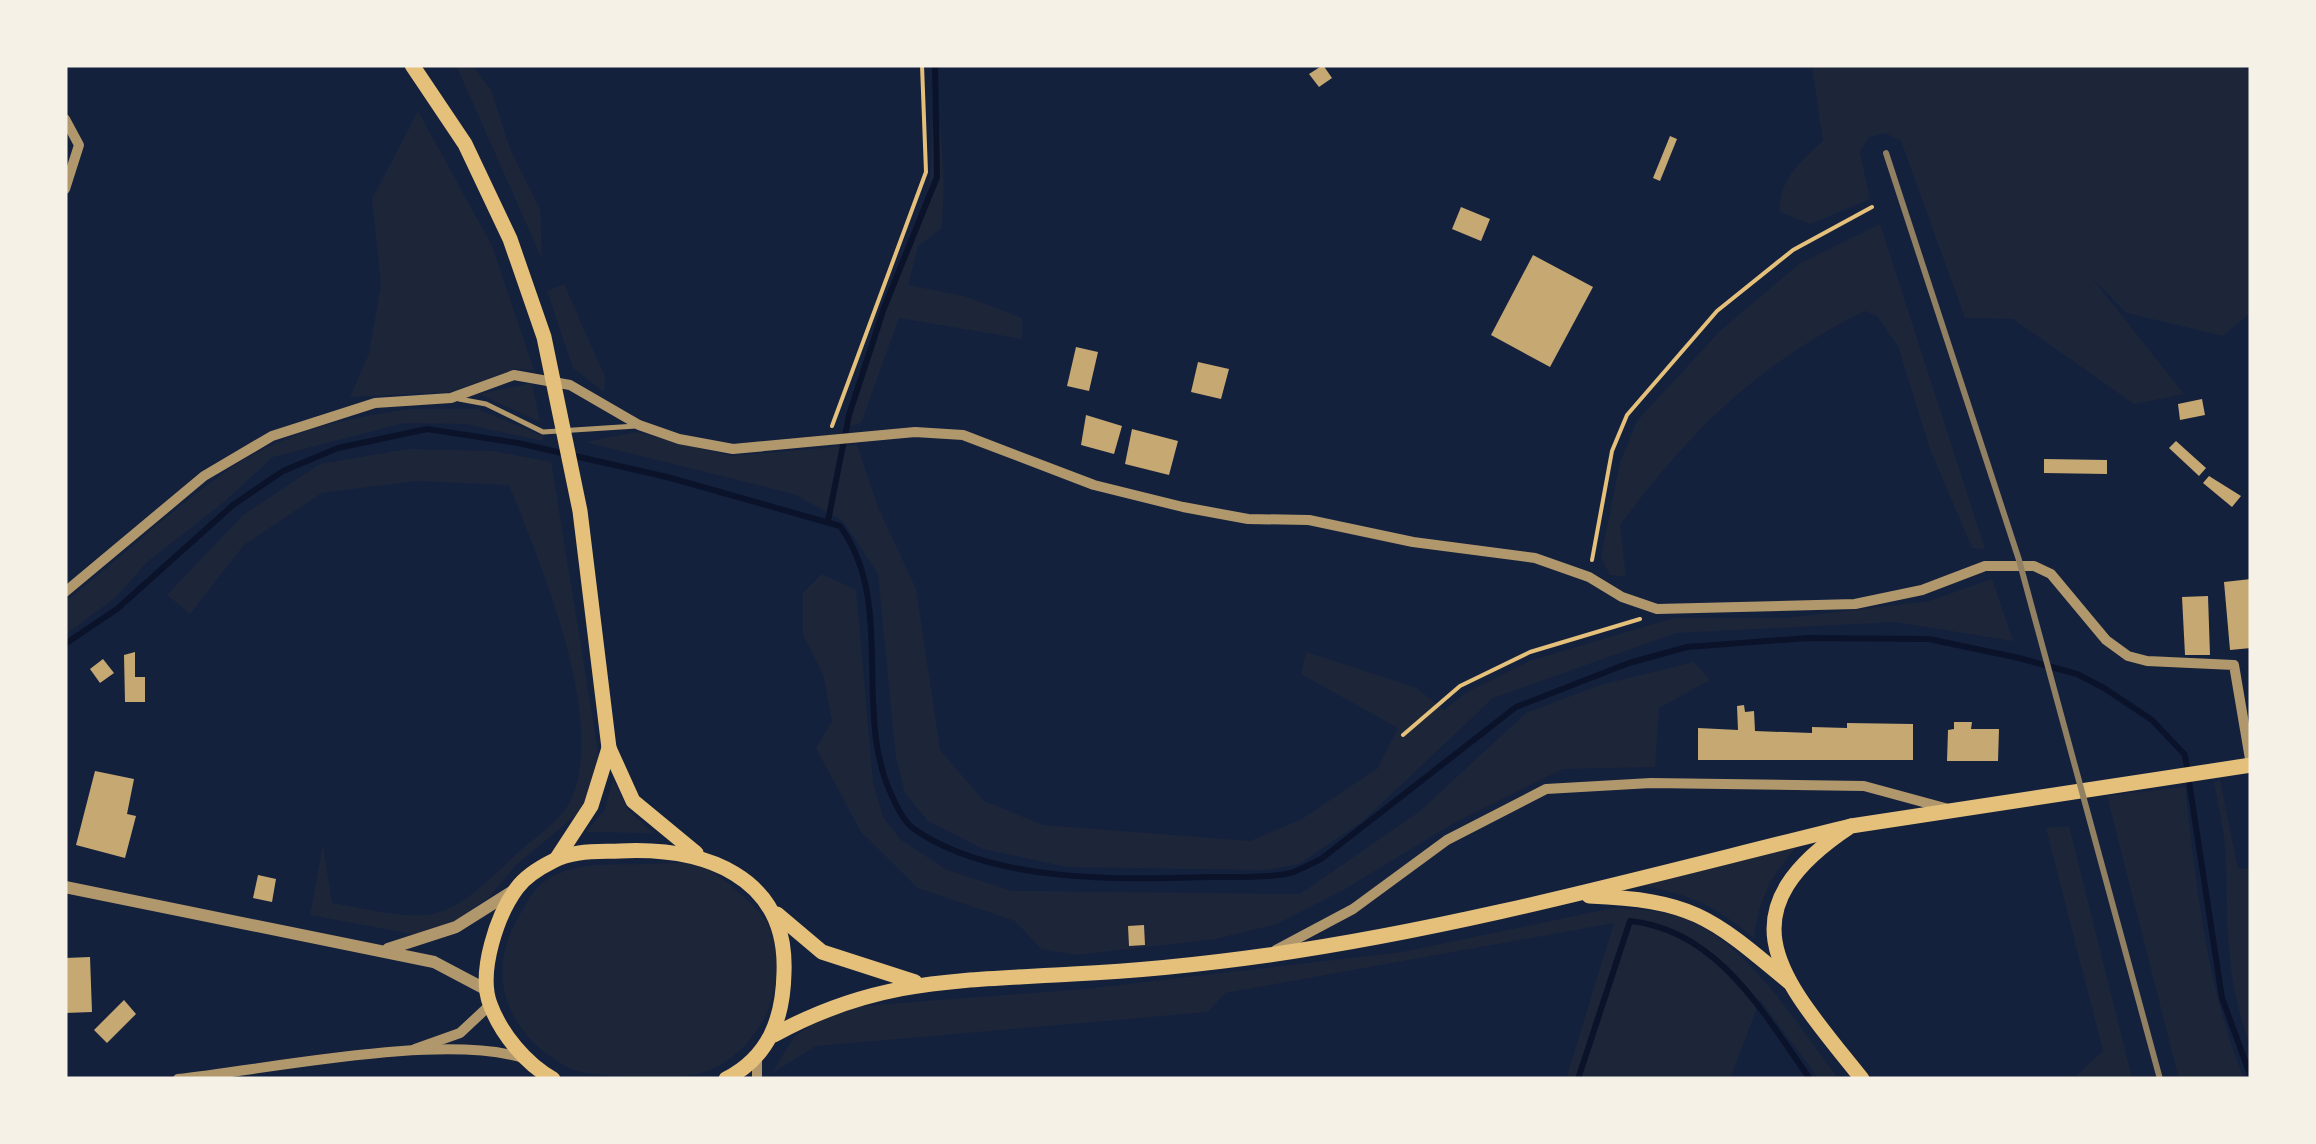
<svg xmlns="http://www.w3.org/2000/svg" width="2316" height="1144" font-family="'Fira Sans Condensed',sans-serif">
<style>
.green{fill:#1d2539}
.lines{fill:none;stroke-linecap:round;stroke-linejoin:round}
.stream{stroke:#0b132b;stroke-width:6}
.building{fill:#c6a872}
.path{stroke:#e5c07b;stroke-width:4}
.service{stroke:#b1986c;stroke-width:5}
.minor{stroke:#b1986c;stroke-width:10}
.tertiary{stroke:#b1986c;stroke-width:12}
.secondary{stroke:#e5c07b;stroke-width:15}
.primary{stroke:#e5c07b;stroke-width:15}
.rail{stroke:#918062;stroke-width:6}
</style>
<rect width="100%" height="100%" fill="#14213d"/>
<g class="green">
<path d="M456,65H472L491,90L510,149L540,209L542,259Z"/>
<path d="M1817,65H2233L2251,71V312L2223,336L2127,313L2092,278L2184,394L2134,404L2013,319L1965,318L1901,141L1885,133L1869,137L1860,152L1870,199L1811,224L1780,212C1777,182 1802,160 1823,141L1812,67Z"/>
<path d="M934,86C942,135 947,179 941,229L918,246L908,285L964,296L1022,318V339L899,318L861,423L842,428L930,185Z"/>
<path d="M418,111L492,246L534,370L516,369L450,392L350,397L369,354L381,284L372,199Z"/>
<path d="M1880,224L1985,549L1972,548L1930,449L1898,346L1877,316L1865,311C1756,365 1692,429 1620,525L1626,577L1610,575L1601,557L1620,463L1637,421L1720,331L1799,264Z"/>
<path d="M564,284L605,377L604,392L573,368L547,291Z"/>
<path d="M532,383L540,422L479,394Z"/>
<path d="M411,409H477L543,436L542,441L465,424L404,423L273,457L224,502L147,562L116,597L65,635V601C130,553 204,475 276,443C319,424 364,415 411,409Z"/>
<path d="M636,432L731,456L857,445L878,507L916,589L940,750L984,801L1043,825L1250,841L1302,819L1378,768L1398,728L1301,674L1306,652L1417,688L1444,710L1467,692L1532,660L1674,618H1787L1929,601L1992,579L2013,641L1895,622L1676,633L1493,698L1363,821L1299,864L1266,870L1067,867L983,849L928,821L905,793L896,758L878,574L843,521L794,494L585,442Z"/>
<path d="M408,449L493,451L551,462L599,757L581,811L516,865L488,898L457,920L417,935L310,915L323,845L332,903C432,921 439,930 515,855C532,839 560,822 570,802C609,723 540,562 509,485L416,481L322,493L244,545L190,614L167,595L243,515L320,464Z"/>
<path d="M822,574L856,590L873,782L883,817L901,840L947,870L1012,891L1300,894L1420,811L1526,713L1600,685L1694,662L1710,680L1659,708L1655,767L1563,769L1454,823L1345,889L1277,924L1215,939L1077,955L1041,949L1015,921L918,888L861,832L816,748L832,721L823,674L803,635V593Z"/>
<path d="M613,779L628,810L653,833L586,832L605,809Z"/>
<path d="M2220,780L2238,869L2251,868V1048C2225,977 2228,932 2226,858C2225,833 2218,806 2214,782Z"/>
<path d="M2185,787C2197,888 2206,985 2244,1079H2179L2107,796Z"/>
<path d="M2069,826L2132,1079H2073L2103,1051L2046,828Z"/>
<path d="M1799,845C1772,872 1758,900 1754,939C1716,905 1690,895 1641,885Z"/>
<path d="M644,864C660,864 682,861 697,865C711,869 724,880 735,889C748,901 763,913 770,929C797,990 747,1075 681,1076C654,1076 590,1079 567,1067C512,1037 484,981 516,922C523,909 530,894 541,884C570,861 609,865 644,864Z"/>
<path d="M1613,908C1638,909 1666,910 1690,921C1753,949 1798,1027 1839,1079H1819L1760,1000L1730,1079H1566L1614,923L1225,993L1208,1012L816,1046L772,1073L794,1037L836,1008L1085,989L1402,952Z"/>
</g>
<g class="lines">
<g class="stream">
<path d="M828,521L849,415L884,308L937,177L935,65"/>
<path d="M65,644L117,609L233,505L283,471L338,448L427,429L518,443L667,477L840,526C897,604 851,714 893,798C897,808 906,824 914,829C991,883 1120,880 1210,877C1235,877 1262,878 1286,874C1298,872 1310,864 1321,859L1516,707L1629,663L1687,647L1808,638L1929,639L2019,658L2077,674L2104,688L2152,720L2185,755L2222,998L2251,1077"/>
<path d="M1578,1079L1630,921C1718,930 1764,1014 1810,1079"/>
</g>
</g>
<g class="building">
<path d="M1323,65L1332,78L1319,87L1309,74Z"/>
<path d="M1670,136L1677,139L1660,181L1653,178Z"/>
<path d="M1461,207L1490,219L1481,241L1452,229Z"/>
<path d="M1533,255L1593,287L1550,367L1491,335Z"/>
<path d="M1076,347L1098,352L1089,391L1067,386Z"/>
<path d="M1198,362L1229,369L1221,399L1191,392Z"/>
<path d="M2202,399L2205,415L2180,420L2178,404Z"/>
<path d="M1086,415L1122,426L1114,454L1081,445Z"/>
<path d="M1132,429L1178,441L1169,475L1125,464Z"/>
<path d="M2176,441L2206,468L2199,476L2169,448Z"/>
<path d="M2044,459L2107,460V474L2044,473Z"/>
<path d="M2209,476L2241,496L2232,507L2203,483Z"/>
<path d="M2251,579V648L2230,650L2224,582Z"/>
<path d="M2208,596L2210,655H2185L2182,597Z"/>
<path d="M135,652V677H145V702H125L124,655Z"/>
<path d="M103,659L114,673L100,683L90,669Z"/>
<path d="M1744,705L1745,712L1754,711L1755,731L1812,733V727L1847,728V723L1913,724V760H1698V728L1738,730L1737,706Z"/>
<path d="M1954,722H1972L1971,729H1999L1998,761H1947L1948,730L1954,729Z"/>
<path d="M95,771L134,779L127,814L136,816L125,858L76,845Z"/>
<path d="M258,875L276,879L272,902L253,898Z"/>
<path d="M1144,925L1145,945L1129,946L1128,926Z"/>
<path d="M90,957L92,1012L65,1013V958Z"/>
<path d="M124,1000L136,1014L107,1043L94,1030Z"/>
</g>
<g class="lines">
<g class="path">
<path d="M832,426L926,172L922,65"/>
<path d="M1592,560L1612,451L1627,415L1717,311L1793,250L1872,207"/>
<path d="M1403,735L1460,686L1530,652L1640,619"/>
</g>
<path class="service" d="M459,399L486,404L543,432L636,426"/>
<g class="minor">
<path d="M65,119L79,145L65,189"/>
<path d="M65,592L204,476L272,436L375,403L451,398L514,375L570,385L639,425L679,439L733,449L915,432L963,435L1094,485L1183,507L1248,519L1309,520L1413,542L1535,558L1589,577L1622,597L1657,609L1855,604L1922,590L1985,566H2034L2051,574L2106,640L2128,656L2147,661L2234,665L2251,765"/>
<path d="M1276,950L1353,909L1447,840L1546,789L1651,783L1864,786L1945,808"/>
<path d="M415,1049L460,1033L490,1005"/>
<path d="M757,1055V1079"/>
<path d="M178,1079C270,1069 440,1033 524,1058"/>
</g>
<g class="tertiary">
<path d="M65,887L434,962L487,990"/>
<path d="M388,949L456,927L516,889"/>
</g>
<g class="secondary">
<path d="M412,65L465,144L510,239L544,337L580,511L609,748L591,806L557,858"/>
<path d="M609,748L633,801L696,853"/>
<path d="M1589,896C1693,900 1711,917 1789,982"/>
<path d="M777,914L822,952L915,982"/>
<path d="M774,1035C877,978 959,981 1073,974C1138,971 1205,964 1269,955C1466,927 1658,873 1851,826"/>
<path d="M553,1079C526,1064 501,1034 490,1004C478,972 497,915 517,888C525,877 541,867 553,861C572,850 599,852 620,851C703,847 788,875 784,973C783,1019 769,1057 726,1079"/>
</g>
<path class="primary" d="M1862,1079C1784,981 1716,915 1851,826L2251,765"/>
<path class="rail" d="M1886,153L2019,560L2160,1079"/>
</g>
<rect width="2316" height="1144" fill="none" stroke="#f6f1e7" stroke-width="135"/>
</svg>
